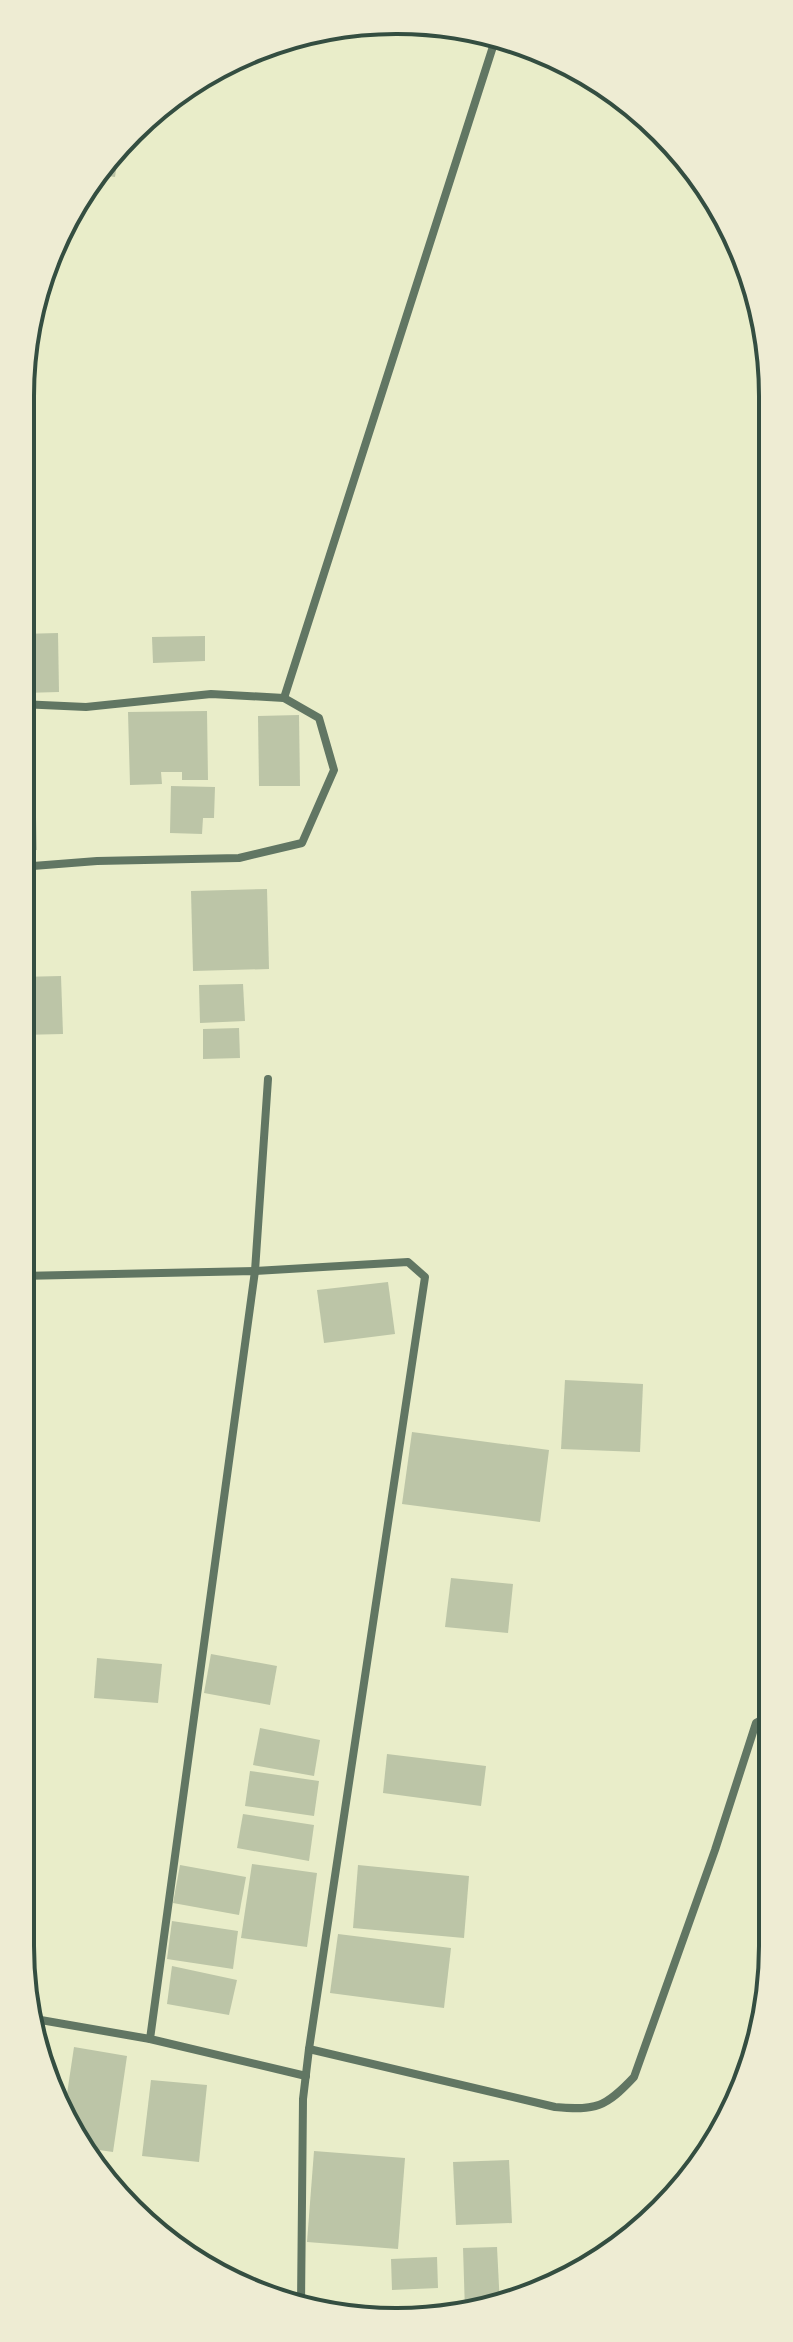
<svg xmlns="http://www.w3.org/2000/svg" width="793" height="2342" font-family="'DejaVu Sans',sans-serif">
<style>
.building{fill:#bcc5a7}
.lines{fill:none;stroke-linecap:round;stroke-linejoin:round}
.minor{stroke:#617663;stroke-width:8}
.rim{fill:none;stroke:#344e41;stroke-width:4}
</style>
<rect width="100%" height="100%" fill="#e9edc9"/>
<g class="building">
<path d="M119,149L115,177L94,174L98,168Z"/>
<path d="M58,633L59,692L23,693L21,634Z"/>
<path d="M205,636V661L153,663L152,637Z"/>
<path d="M207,711L208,780H182V772H161L162,784L130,785L128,712Z"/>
<path d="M299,715L300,786H259L258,716Z"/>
<path d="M20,717H34L36,776L20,777Z"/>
<path d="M20,784H35L37,850L20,851Z"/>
<path d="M171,786L215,787L214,818H203L202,834L170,833Z"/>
<path d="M267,889L269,969L193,971L191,891Z"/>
<path d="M61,976L63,1034L20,1035V977Z"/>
<path d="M243,984L245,1021L200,1023L199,985Z"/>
<path d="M239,1028L240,1058L203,1059V1029Z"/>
<path d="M388,1282L395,1334L324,1343L317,1290Z"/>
<path d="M565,1380L643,1384L640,1452L561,1449Z"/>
<path d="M412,1432L549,1450L540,1522L402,1504Z"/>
<path d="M451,1578L513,1584L508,1633L445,1627Z"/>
<path d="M211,1654L277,1666L270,1705L204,1693Z"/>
<path d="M97,1658L162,1664L158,1703L94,1698Z"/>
<path d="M260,1728L320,1740L314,1776L253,1765Z"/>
<path d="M387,1754L486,1766L481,1806L383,1793Z"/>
<path d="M250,1771L319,1781L314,1816L245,1806Z"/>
<path d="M243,1814L314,1825L309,1861L237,1848Z"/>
<path d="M252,1864L317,1873L307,1947L241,1938Z"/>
<path d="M180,1865L246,1877L239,1915L173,1903Z"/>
<path d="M358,1865L469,1876L464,1938L353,1928Z"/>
<path d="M172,1921L238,1931L233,1969L167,1959Z"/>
<path d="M338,1934L451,1948L444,2008L330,1993Z"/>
<path d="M172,1966L237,1980L229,2015L167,2004Z"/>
<path d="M74,2047L127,2056L113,2152L85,2148L64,2114Z"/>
<path d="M151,2080L207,2085L199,2162L142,2156Z"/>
<path d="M314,2151L405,2158L398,2249L307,2242Z"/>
<path d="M509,2160L512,2223L456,2225L453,2162Z"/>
<path d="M497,2247L500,2306L494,2309L465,2311L463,2248Z"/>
<path d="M437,2257L438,2288L392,2290L391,2259Z"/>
</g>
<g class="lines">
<g class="minor">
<path d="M284,698L497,34"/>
<path d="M20,704L86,707L211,694L284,698L319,718L334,770L302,843L239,858L97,861L20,867"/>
<path d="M268,1079L255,1271L408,1262L425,1277L309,2049L303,2099L301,2305"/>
<path d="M20,1276L255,1271L150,2039L306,2076"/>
<path d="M35,2019L150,2039"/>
<path d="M309,2049L555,2107C596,2111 606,2107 634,2077L715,1850L756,1723L773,1713"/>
</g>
</g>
<path d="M0 0H793V2342H0ZM396 34H397A362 362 0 0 1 759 396V1946A362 362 0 0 1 397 2308H396A362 362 0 0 1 34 1946V396A362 362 0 0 1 396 34Z" fill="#eeecd3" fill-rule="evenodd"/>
<path class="rim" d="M396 34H397A362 362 0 0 1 759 396V1946A362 362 0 0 1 397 2308H396A362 362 0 0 1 34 1946V396A362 362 0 0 1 396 34Z"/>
</svg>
